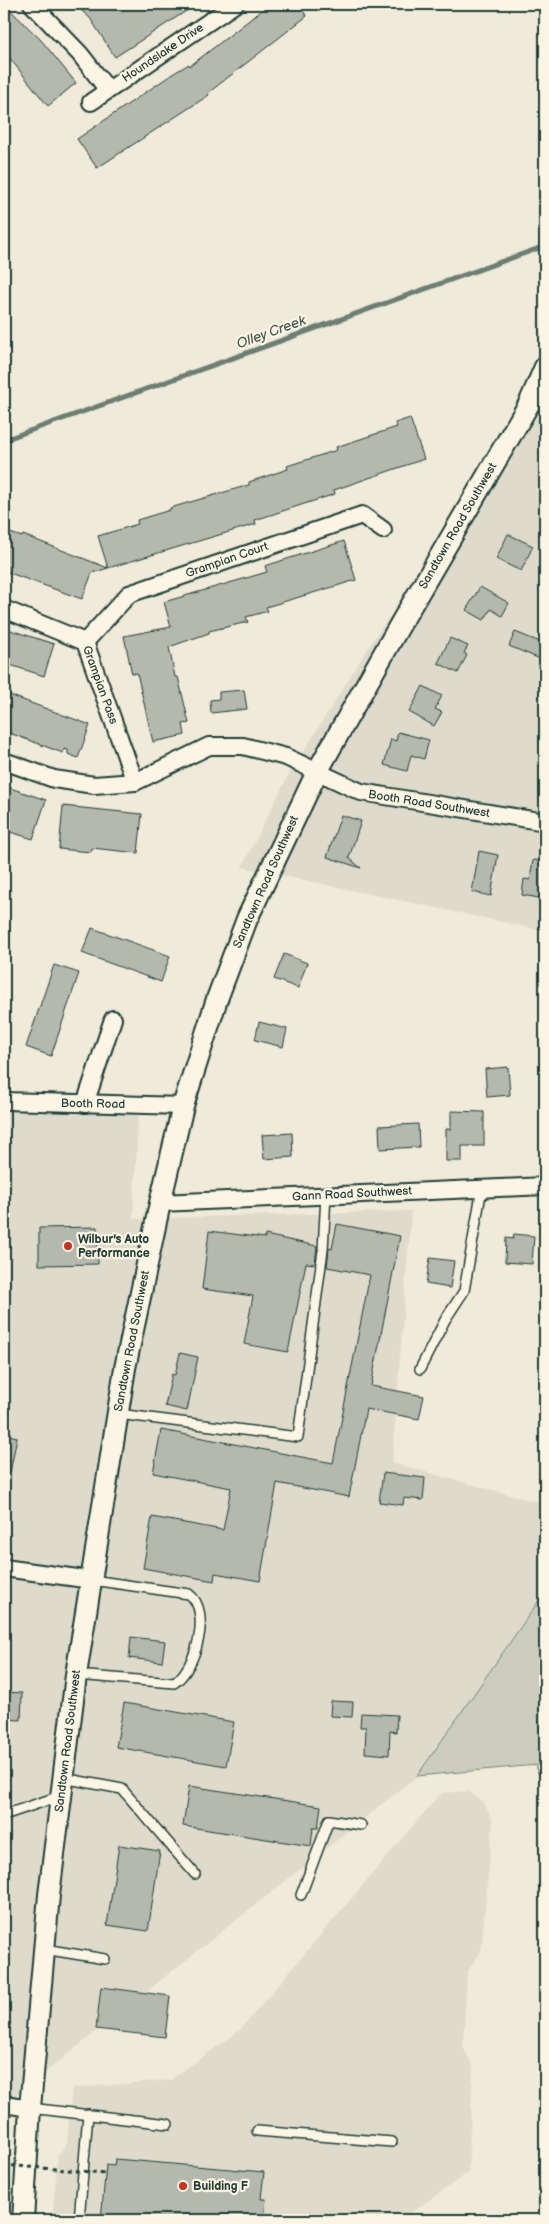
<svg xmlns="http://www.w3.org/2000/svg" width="549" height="2224" font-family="'Balsamiq Sans',sans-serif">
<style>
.built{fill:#dedbcc}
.green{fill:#cccdbf;stroke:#76857a}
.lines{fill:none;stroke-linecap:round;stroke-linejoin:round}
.stream{stroke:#6c7d71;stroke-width:5}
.building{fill:#b5b9ad;stroke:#1f3d34}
.service-casing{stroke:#1f3d34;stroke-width:12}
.minor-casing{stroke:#1f3d34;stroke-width:20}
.tertiary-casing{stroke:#1f3d34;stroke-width:24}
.service{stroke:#fcf5e5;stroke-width:9}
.minor{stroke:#fcf5e5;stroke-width:16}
.tertiary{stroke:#fcf5e5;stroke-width:20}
.path-bridge{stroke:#1f3d34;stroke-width:3;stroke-dasharray:4 4;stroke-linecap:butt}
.poi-dot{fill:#c8321e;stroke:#fcf5e5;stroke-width:2}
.labels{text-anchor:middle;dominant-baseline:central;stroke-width:4.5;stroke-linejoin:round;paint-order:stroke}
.street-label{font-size:12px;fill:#1f3d34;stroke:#fcf5e5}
.poi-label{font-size:12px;font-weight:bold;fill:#1f3d34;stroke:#fcf5e5;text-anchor:start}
.water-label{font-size:14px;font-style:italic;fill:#455d53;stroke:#fcf5e5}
</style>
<rect width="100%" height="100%" fill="#efeada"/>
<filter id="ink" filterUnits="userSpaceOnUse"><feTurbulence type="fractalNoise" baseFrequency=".02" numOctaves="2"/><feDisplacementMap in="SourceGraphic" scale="10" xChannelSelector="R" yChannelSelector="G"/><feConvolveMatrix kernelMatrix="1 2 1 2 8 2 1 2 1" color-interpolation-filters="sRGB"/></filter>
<g filter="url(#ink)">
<g class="built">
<path d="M545,369V931L242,867L287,778L372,642L481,488Z"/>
<path d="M139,1103L133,1219L411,1211L392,1463L545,1504V1592L417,1776L4,2105V1112Z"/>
<path d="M468,1791L484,1803L493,1821L481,1951L467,1973L463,2047L473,2066L468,2173L400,2220H52L58,2155L67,2144L72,2088L170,2080L239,2031L434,1801L442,1793Z"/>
</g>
<path class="green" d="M545,1592V1799L536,1765L417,1776Z"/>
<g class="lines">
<path class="stream" d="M4,440L545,246"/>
</g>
<g class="building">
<path d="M4,4L41,40L76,83L48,106L4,51Z"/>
<path d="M74,4H197L115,57L90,18Z"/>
<path d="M270,4H297L307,16L208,93L209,95L97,168L77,139L171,75L189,64L190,66Z"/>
<path d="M410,418L424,459L334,490L335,494L255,520L256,524L108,568L98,536L138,524L137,520L170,510V508L249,485V482L288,469L287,466L337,450L336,447L397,427L395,423Z"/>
<path d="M4,531L22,537L23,535L108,568L92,573L82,599L4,571Z"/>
<path d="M508,534L533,546L521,571L496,559Z"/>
<path d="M344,541L356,580L266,607L268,611L246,617L248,622L209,631V633L169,647L175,677H178L189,723L183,724L185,735L153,742L137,673L132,674L124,636L171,627L164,602L267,572L265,566Z"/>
<path d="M480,587L509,603L502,616L491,609L484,620L466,610Z"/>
<path d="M4,628L54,644L44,676L4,663Z"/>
<path d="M515,632L545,644V661L509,646Z"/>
<path d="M450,638L468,646L464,653L467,655L458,673L438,663Z"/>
<path d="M423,686L442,696L435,709L442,712L434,726L409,712Z"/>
<path d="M244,690L247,709L211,713L210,700L219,699V692Z"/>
<path d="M4,693L90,725L78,758L68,754V750L64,749L63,753L4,731Z"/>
<path d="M398,732L429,740L424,759L411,755L407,771L384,765L391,739L396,741Z"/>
<path d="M4,786L46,800L33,839L4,830Z"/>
<path d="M63,806L142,814L138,853L92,848L91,852L59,849Z"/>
<path d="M341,815L361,821L349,858L361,868L327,857Z"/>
<path d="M479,851L498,855L491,896L472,892Z"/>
<path d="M533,860L545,862V899L522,895L524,879L530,880Z"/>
<path d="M92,928L170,956L161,982L82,953Z"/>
<path d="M284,954L307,963L298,988L274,979Z"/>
<path d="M54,965L79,973L51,1056L26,1047Z"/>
<path d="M259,1022L287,1029L283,1047L255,1040Z"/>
<path d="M508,1067L510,1095L487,1097L485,1069Z"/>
<path d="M451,1111L484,1112V1146H462V1161H446V1129H451Z"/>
<path d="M418,1124L419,1147L380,1149L379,1126Z"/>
<path d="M292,1133L293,1157L264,1159L262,1135Z"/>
<path d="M337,1224L400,1236L371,1386L424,1396L419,1419L366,1409L349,1497L277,1483L260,1581L215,1573L214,1581L143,1568L152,1517L223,1530L231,1488L153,1473L161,1430L333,1463L370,1275L327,1267L329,1248L332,1249Z"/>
<path d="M97,1227L98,1264L39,1265V1228Z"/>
<path d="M209,1231L265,1238V1235L317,1246L315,1264L306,1263L288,1352L244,1344L253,1296L202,1289Z"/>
<path d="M514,1234L534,1236L532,1264L505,1262L506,1238L513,1239Z"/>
<path d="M430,1258L454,1261L450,1288L426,1284Z"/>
<path d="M180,1353L198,1357L187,1411L165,1406L172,1374L175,1375Z"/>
<path d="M4,1434L17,1437L10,1473H4Z"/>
<path d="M383,1473L425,1478L423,1500L404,1498L403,1505L379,1502Z"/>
<path d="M131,1637L165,1641L162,1662L129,1658Z"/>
<path d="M4,1692L22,1693L21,1720L4,1719Z"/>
<path d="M331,1701L353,1702L352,1717L330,1716Z"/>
<path d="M124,1703L234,1722L226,1766L116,1747Z"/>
<path d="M361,1713L397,1715L396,1732L390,1731L389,1755L365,1753L366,1727H360Z"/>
<path d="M189,1786L321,1806L318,1828H313L311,1846L183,1826Z"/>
<path d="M119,1845L160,1851L148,1931L107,1925Z"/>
<path d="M101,1987L170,1996L165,2037L96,2029Z"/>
<path d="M115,2159L264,2172L261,2199H266L264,2220H101L106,2165L114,2166Z"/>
</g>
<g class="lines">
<defs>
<g id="service">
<path d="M420,1369L445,1320L464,1291L482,1188"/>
<path d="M118,1414L298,1437L323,1250L326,1195"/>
<path d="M76,1675L174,1683C196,1669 212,1611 189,1594L92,1580"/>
<path d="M63,1778L122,1789L195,1874"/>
<path d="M4,1815L60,1796"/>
<path d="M301,1895L329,1820L361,1825"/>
<path d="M44,1949L105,1959"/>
<path d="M30,2108L168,2124"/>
<path d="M257,2131L392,2142"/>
<path d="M79,2220L88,2114"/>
</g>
<g id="minor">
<path d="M32,4L80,54L108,90"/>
<path d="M91,102L235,4"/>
<path d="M4,609L85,642L135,782"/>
<path d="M85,642L129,594L362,515L383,530"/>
<path d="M4,761L54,779L94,785L135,782L209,746H243L286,757L361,792L545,822"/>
<path d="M4,1101L183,1106"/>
<path d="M85,1104L113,1019"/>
<path d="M160,1203L545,1186"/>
<path d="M4,1568L92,1580"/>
<path d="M4,2104L30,2108"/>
</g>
<path id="tertiary" d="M23,2220L30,2108L49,1895L76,1675L125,1368L160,1203L183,1106L217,999L247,919L317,772L401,623L529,404L545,367"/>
</defs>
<use href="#service" class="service-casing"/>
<use href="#minor" class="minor-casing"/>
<use href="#tertiary" class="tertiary-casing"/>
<use href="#service" class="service"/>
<use href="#minor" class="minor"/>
<use href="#tertiary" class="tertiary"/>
<path class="path-bridge" d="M4,2165L105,2173"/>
</g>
</g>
<g class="poi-dot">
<circle cx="68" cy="1246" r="5"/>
<circle cx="183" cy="2186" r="5"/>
</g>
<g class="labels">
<g class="street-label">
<text transform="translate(163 53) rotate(-34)">Houndslake Drive</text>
<text transform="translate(458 526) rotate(-60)">Sandtown Road Southwest</text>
<text transform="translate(227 560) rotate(-19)">Grampian Court</text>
<text transform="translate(100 685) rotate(70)">Grampian Pass</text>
<text transform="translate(429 804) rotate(9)">Booth Road Southwest</text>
<text transform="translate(266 882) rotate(-66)">Sandtown Road Southwest</text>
<text transform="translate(93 1104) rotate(1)">Booth Road</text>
<text transform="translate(352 1194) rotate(-3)">Gann Road Southwest</text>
<text transform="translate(132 1341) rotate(-79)">Sandtown Road Southwest</text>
<text transform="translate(68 1741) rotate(-83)">Sandtown Road Southwest</text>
</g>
<g class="poi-label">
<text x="78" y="1239">Wilbur's Auto<tspan x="78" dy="14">Performance</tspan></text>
<text x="193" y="2186">Building F</text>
</g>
<g class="water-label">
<text transform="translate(271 332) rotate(-20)">Olley Creek</text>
</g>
</g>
<rect width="549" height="2224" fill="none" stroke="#fcf5e5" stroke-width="20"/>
<rect x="10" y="10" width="529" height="2204" fill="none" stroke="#1f3d34" stroke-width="2" filter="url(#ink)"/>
</svg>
